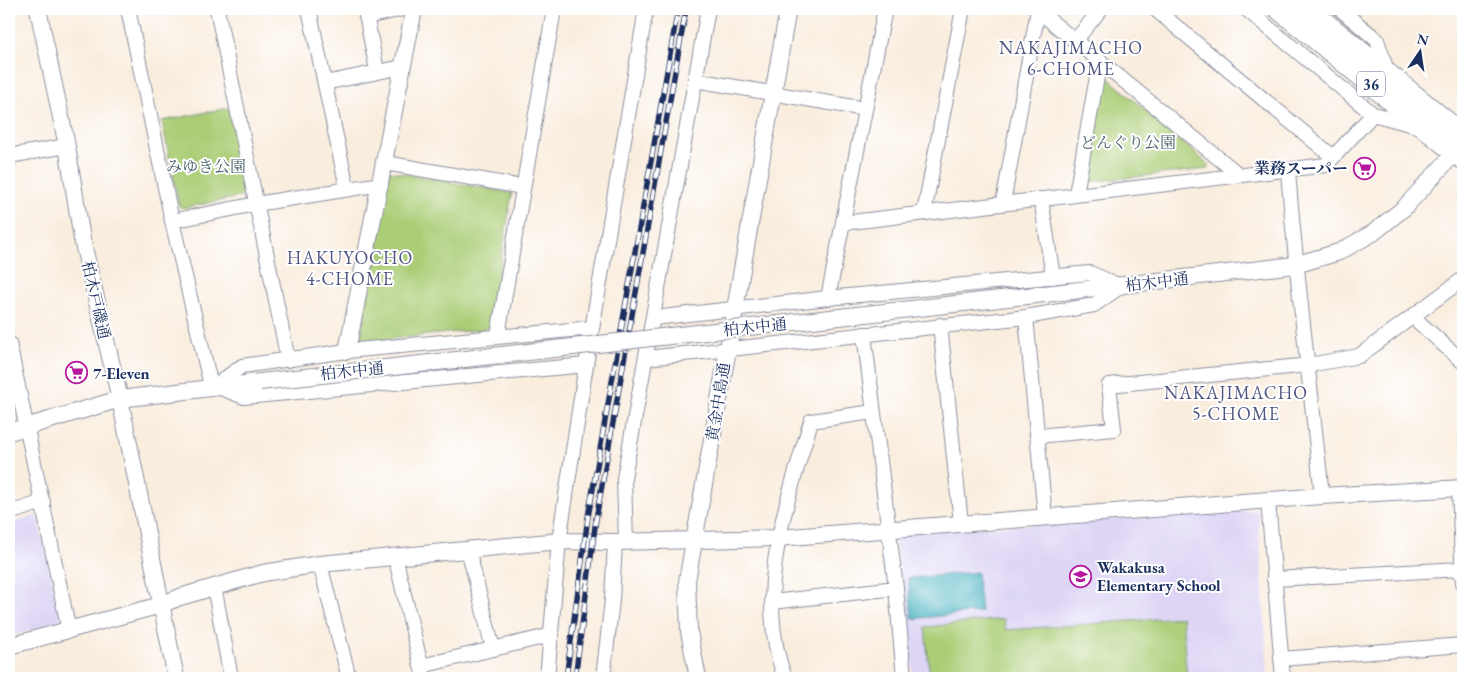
<svg xmlns="http://www.w3.org/2000/svg" width="1472" height="687" font-family="'EB Garamond','Noto Serif JP',serif">
<style>
.built{fill:#ded5f5}
.green{fill:#abcd76;stroke:#637e6a}
.water{fill:#40aebe;stroke:#2e6e8e}
.lines{fill:none;stroke-linecap:round;stroke-linejoin:round}
.minor-casing{stroke:#8a8e9e;stroke-width:16}
.tertiary-casing{stroke:#8a8e9e;stroke-width:18}
.trunk-casing{stroke:#8a8e9e;stroke-width:24}
.minor{stroke:#fff;stroke-width:14}
.tertiary{stroke:#fff;stroke-width:16}
.trunk{stroke:#fff;stroke-width:22}
.rail-casing{stroke:#1b2f5e;stroke-width:5.5}
.rail{stroke:#fff;stroke-width:4;stroke-dasharray:11;stroke-linecap:butt}
.tertiary-bridge-casing{stroke:#8a8e9e;stroke-width:18;stroke-linecap:butt}
.tertiary-bridge{stroke:#fff;stroke-width:16}
.labels{text-anchor:middle;dominant-baseline:central;stroke-width:4;stroke-linejoin:round;paint-order:stroke}
.shield{fill:#fff;stroke:#5f6d8e;stroke-width:1}
.shield-label{font-size:15px;font-weight:bold;fill:#1b2f5e}
.park-label{font-size:16px;fill:#465e65;stroke:#fff}
.poi-label{font-size:16px;font-weight:bold;fill:#1b2f5e;stroke:#fff;text-anchor:start}
.street-label{font-size:16px;fill:#1b2f5e;stroke:#fff}
.neighbourhood-label{font-size:18px;letter-spacing:1px;fill:#505682;stroke:#fff}
</style>
<rect width="100%" height="100%" fill="#fff"/>
<filter id="ink" filterUnits="userSpaceOnUse"><feTurbulence type="fractalNoise" baseFrequency=".02" numOctaves="2"/><feDisplacementMap in="SourceGraphic" scale="10" xChannelSelector="R" yChannelSelector="G"/><feConvolveMatrix kernelMatrix="1 2 1 2 8 2 1 2 1" color-interpolation-filters="sRGB"/></filter>
<filter id="wash" filterUnits="userSpaceOnUse"><feTurbulence type="fractalNoise" baseFrequency=".0096" numOctaves="4" result="noise"/><feDisplacementMap in="SourceGraphic" scale="20" xChannelSelector="R" yChannelSelector="G"/><feGaussianBlur stdDeviation="1.12" result="paint"/><feColorMatrix in="noise" values="0 0 0 0 0 0 0 0 0 0 0 0 0 0 0 0 0 1.4 0 .05"/><feComposite in="paint" operator="in"/></filter>
<g filter="url(#wash)">
<rect width="100%" height="100%" fill="#f9edde"/>
<g class="built">
<path d="M1258,510L1268,678H913L908,619L894,533Z"/>
<path d="M37,515L62,621L9,637V524Z"/>
</g>
<g class="green">
<path d="M1107,77L1209,165L1208,169L1088,182L1086,179L1103,79Z"/>
<path d="M228,108L247,192L244,196L183,208L179,206L162,121Z"/>
<path d="M389,171L512,193L490,326L486,329L362,342L360,340Z"/>
<path d="M1182,617L1187,678H930L925,627L1004,619L1006,630Z"/>
</g>
<path class="water" d="M977,572L981,612L912,619L908,578Z"/>
</g>
<g filter="url(#ink)">
<g class="lines">
<defs>
<g id="minor">
<path d="M128,9L172,221L211,386"/>
<path d="M217,9L288,360"/>
<path d="M309,9L347,188"/>
<path d="M365,9L377,71"/>
<path d="M1036,9L1238,174"/>
<path d="M1155,9L1333,157"/>
<path d="M1246,9L1373,114L1417,126"/>
<path d="M1340,9L1377,40L1388,74"/>
<path d="M366,17L403,9"/>
<path d="M1075,41L1101,9"/>
<path d="M695,80L865,109"/>
<path d="M325,83L402,67"/>
<path d="M9,156L67,146"/>
<path d="M385,163L522,187"/>
<path d="M1288,170C1296,279 1311,387 1322,496"/>
<path d="M1076,194L1100,60"/>
<path d="M1041,199L1053,277"/>
<path d="M1003,203L1038,10"/>
<path d="M924,213L963,9"/>
<path d="M172,221L256,204L381,184"/>
<path d="M843,223L1326,165L1373,114"/>
<path d="M828,298L885,9"/>
<path d="M1026,317L1045,517"/>
<path d="M1413,317L1463,362"/>
<path d="M654,318L828,298L1090,273L1120,286"/>
<path d="M940,325L961,523"/>
<path d="M864,334L896,588L904,678"/>
<path d="M498,335L554,9"/>
<path d="M9,343L69,631"/>
<path d="M647,358L1026,317L1094,305L1120,287"/>
<path d="M215,386L242,366L347,351L592,328"/>
<path d="M218,387L244,397L586,365"/>
<path d="M1037,436L1114,429L1109,385L1309,365L1359,356L1463,279"/>
<path d="M1459,488L1463,583"/>
<path d="M1268,501L1283,678"/>
<path d="M9,513L43,502"/>
<path d="M626,542L624,478L708,9"/>
<path d="M468,549L493,649"/>
<path d="M395,556L424,678"/>
<path d="M320,564L349,678"/>
<path d="M1274,579L1462,569"/>
<path d="M214,586L231,678"/>
<path d="M772,602L896,588"/>
<path d="M1281,659L1463,645"/>
<path d="M421,666L552,635"/>
<path d="M547,678L559,541L586,365L646,9"/>
<path d="M603,678L612,600L615,542"/>
<path d="M785,678C753,593 787,503 811,421L873,412"/>
</g>
<g id="tertiary">
<path d="M38,9L67,146L82,239L120,399L176,678"/>
<path d="M1071,291L1295,265L1339,252L1373,233L1404,208L1463,144"/>
<path d="M347,351L414,9"/>
<path d="M9,432L120,399L260,382"/>
<path d="M9,646L161,605L180,597L263,573L320,564L559,541L615,542L777,538L1322,496L1463,488"/>
<path d="M698,678L689,632L687,581L788,9"/>
</g>
<g id="trunk">
<path d="M1280,9L1463,158"/>
<path d="M1307,9L1463,136"/>
</g>
</defs>
<use href="#minor" class="minor-casing"/>
<use href="#tertiary" class="tertiary-casing"/>
<use href="#trunk" class="trunk-casing"/>
<use href="#minor" class="minor"/>
<use href="#tertiary" class="tertiary"/>
<use href="#trunk" class="trunk"/>
<defs>
<g id="rail">
<path d="M566,678L588,517L678,9"/>
<path d="M575,678L596,519L686,9"/>
</g>
</defs>
<use href="#rail" class="rail-casing"/>
<use href="#rail" class="rail"/>
<defs>
<path id="tertiary-bridge" d="M260,382L1071,291"/>
</defs>
<use href="#tertiary-bridge" class="tertiary-bridge-casing"/>
<use href="#tertiary-bridge" class="tertiary-bridge"/>
</g>
</g>
<defs>
<symbol id="supermarket-ring" viewBox="-11 -11 22 22"><circle r="9.5" fill="#fff" stroke="#b5179e" stroke-width="1.5"/><path d="M-6-5.5h2.5l.6 2H6L4.5 2H-2.5L-4.4-4H-6ZM-1.5 3.2a1.3 1.3 0 1 0 .1 0ZM3 3.2a1.3 1.3 0 1 0 .1 0Z" fill="#b5179e"/></symbol>
<symbol id="school-ring" viewBox="-11 -11 22 22"><circle r="9.5" fill="#fff" stroke="#b5179e" stroke-width="1.5"/><path d="M0-5L7-2L0 1L-7-2ZM-4 1L0 2.5L4 1V4Q0 6-4 4Z" fill="#b5179e"/></symbol>
</defs>
<g fill-rule="evenodd">
<use href="#supermarket-ring" x="1352" y="156" width="25" height="25"/>
<use href="#supermarket-ring" x="64" y="360" width="25" height="25"/>
<use href="#school-ring" x="1068" y="564" width="25" height="25"/>
</g>
<g class="labels">
<rect class="shield" x="1357" y="71.5" width="28" height="25" rx="4"/>
<g class="shield-label">
<text x="1371" y="84">36</text>
</g>
<g class="park-label">
<text x="1128" y="142">どんぐり公園</text>
<text x="206" y="166">みゆき公園</text>
</g>
<g class="poi-label">
<text x="1348" y="168" text-anchor="end">業務スーパー</text>
<text x="93" y="373">7-Eleven</text>
<text x="1097" y="567">Wakakusa<tspan x="1097" dy="18">Elementary School</tspan></text>
</g>
<g class="street-label">
<text transform="translate(1157 282) rotate(-7)">柏木中通</text>
<text transform="translate(96 300) rotate(77)">柏木戸磯通</text>
<text transform="translate(755 327) rotate(-6)">柏木中通</text>
<text transform="translate(352 371) rotate(-6)">柏木中通</text>
<text transform="translate(718 402) rotate(-81)">黄金中島通</text>
</g>
<g class="neighbourhood-label">
<text x="1071" y="47">NAKAJIMACHO<tspan x="1071" dy="21">6-CHOME</tspan></text>
<text x="350" y="257">HAKUYOCHO<tspan x="350" dy="21">4-CHOME</tspan></text>
<text x="1236" y="392">NAKAJIMACHO<tspan x="1236" dy="21">5-CHOME</tspan></text>
</g>
</g>
<rect width="1472" height="687" fill="none" stroke="#fff" stroke-width="30"/>
<g transform="translate(1420 52) rotate(13)" stroke="#ffffff" stroke-width="4" paint-order="stroke">
<path d="M0-4L9 19L0 12L-9 19Z" fill="#1b2f5e"/>
<text y="-8" font-size="14" font-weight="bold" text-anchor="middle" fill="#1b2f5e">N</text>
</g>
</svg>
